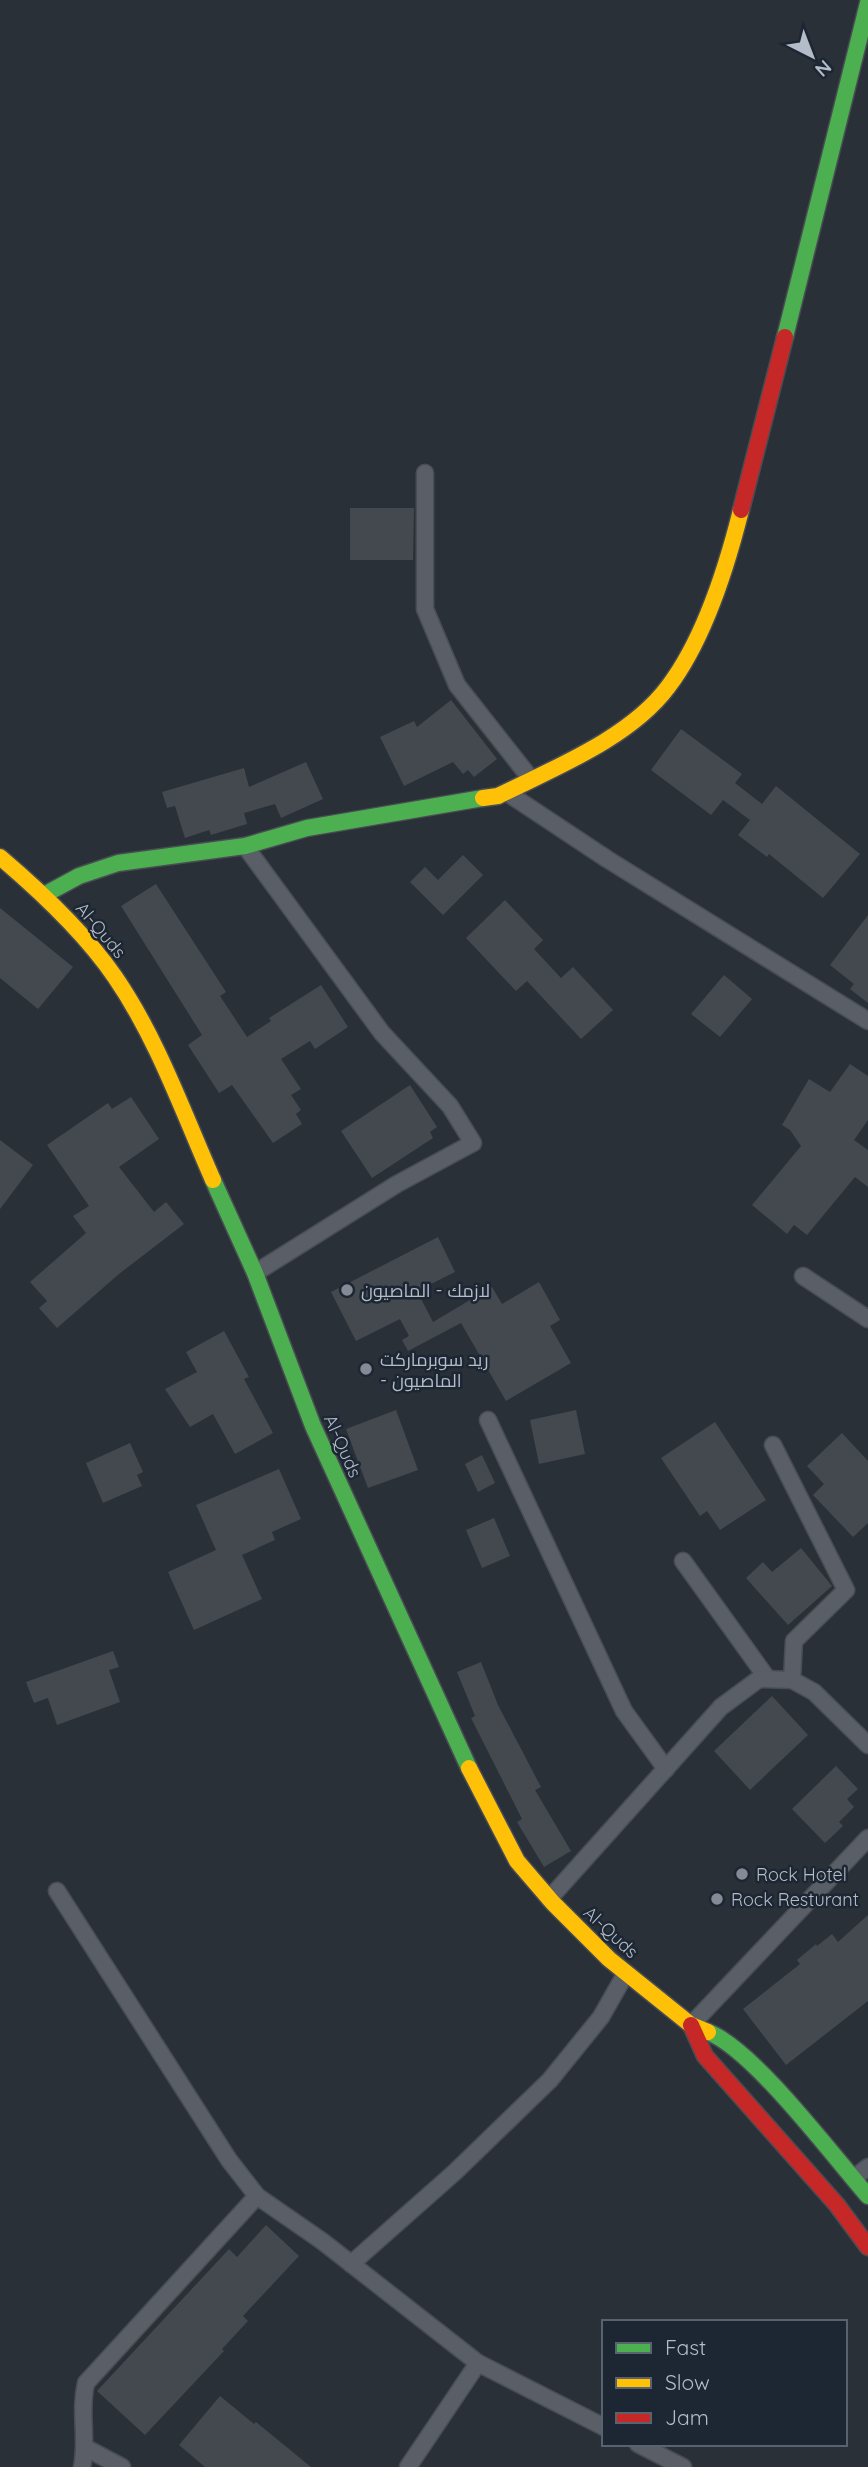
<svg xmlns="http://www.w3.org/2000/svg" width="868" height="2467" font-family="Quicksand,Cairo,sans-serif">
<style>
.building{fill:#444950}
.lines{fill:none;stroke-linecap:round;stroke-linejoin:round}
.street-casing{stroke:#484c53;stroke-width:19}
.fast-casing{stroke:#484c53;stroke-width:19}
.slow-casing{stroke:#484c53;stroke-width:19}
.jam-casing{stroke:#484c53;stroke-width:19}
.street{stroke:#5a5e66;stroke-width:16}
.fast{stroke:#4caf50;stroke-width:16}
.slow{stroke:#ffc107;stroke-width:16}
.jam{stroke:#c62828;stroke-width:16}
.poi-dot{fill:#848b96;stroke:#1d2633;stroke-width:2.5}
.labels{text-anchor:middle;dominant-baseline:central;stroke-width:5;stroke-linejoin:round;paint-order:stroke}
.street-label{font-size:18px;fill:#b4bcc9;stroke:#1d2633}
.poi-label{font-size:18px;fill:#b4bcc9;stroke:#1d2633;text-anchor:start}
</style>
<rect width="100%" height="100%" fill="#2a3038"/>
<g class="building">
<path d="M350,508H414L413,560H350Z"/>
<path d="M451,700L497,759L474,777L468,770L463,774L453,762L404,786L380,737L414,721L417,727Z"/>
<path d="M681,729L742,774L735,783L762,804L776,786L860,854L823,898L769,854L767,857L738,835L750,820L723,800L711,815L651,770Z"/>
<path d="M306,762L323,799L281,818L275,804L244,813L247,824L211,835L209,830L185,838L175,806L167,808L162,792L244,768L249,787Z"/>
<path d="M463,855L483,875L443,915L410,882L425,867L438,880Z"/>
<path d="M156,884L226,992L220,996L247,1037L271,1021L269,1018L321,985L348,1027L315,1049L310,1041L281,1059L301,1089L291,1095L301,1110L296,1114L302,1124L273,1143L232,1085L219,1093L188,1045L202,1035L121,906Z"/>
<path d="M505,900L543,940L534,949L561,978L573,967L613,1010L581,1039L527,981L516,991L466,938Z"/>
<path d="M0,908L73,967L38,1009L0,978Z"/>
<path d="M868,915V1003L850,989L854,984L830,965Z"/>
<path d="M724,975L752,999L720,1037L691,1014Z"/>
<path d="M850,1064L868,1076V1120L854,1140L868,1150V1187L855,1177L807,1235L794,1225L787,1234L752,1205L801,1146L790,1130L782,1125L809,1079L830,1092Z"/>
<path d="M410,1085L437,1127L430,1132L433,1138L372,1178L341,1131Z"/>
<path d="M131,1097L159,1139L119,1167L154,1212L166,1202L184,1224L119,1274L57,1328L39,1308L47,1301L30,1282L86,1233L73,1216L89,1206L47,1145L108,1103L112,1109Z"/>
<path d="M0,1140L33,1165L0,1209Z"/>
<path d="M438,1237L455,1272L417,1291L433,1322L492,1287L502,1304L539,1282L560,1320L550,1326L571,1363L506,1401L461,1323L408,1351L402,1340L409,1336L400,1319L356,1341L331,1292Z"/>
<path d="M224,1331L249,1377L244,1379L273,1433L235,1454L213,1414L190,1427L165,1389L197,1372L186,1352Z"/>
<path d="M396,1410L418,1470L368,1488L346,1429Z"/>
<path d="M576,1410L585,1454L539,1464L530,1420Z"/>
<path d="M715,1422L766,1500L720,1530L707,1511L700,1516L661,1458Z"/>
<path d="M842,1433L868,1461V1523L853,1537L813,1495L824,1484L807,1466Z"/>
<path d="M130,1443L143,1472L137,1475L142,1486L103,1503L86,1463Z"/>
<path d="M482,1455L495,1483L478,1492L465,1464Z"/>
<path d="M279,1469L301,1519L272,1532L275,1540L242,1555L262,1599L194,1630L168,1572L216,1550L196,1505Z"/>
<path d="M494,1518L510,1556L482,1568L466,1530Z"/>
<path d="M801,1548L832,1586L788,1625L746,1578L763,1562L772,1572Z"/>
<path d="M113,1651L119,1667L109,1670L120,1702L57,1725L48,1698L34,1703L26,1682Z"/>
<path d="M481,1662L498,1705L541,1787L535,1790L571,1851L544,1867L517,1822L522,1819L471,1718L475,1716L457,1672Z"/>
<path d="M772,1696L808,1735L750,1790L714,1751Z"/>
<path d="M836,1766L858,1789L847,1799L854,1807L839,1822L843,1826L825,1843L792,1809Z"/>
<path d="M868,1915V2001L786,2065L743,2009L800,1964L797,1960L816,1944L817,1946L832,1934L838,1942Z"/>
<path d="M266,2225L299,2256L243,2316L248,2321L222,2349L224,2351L145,2435L97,2391L229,2249L237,2257Z"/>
<path d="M220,2396L254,2424L256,2422L311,2467H205L179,2445Z"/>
</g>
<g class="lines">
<defs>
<g id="street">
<path d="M425,473V609L457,685L531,779"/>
<path d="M506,792L607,859L868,1021"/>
<path d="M245,846L382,1033L450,1106L473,1143L397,1184L255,1273"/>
<path d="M803,1276L868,1319"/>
<path d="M488,1420L624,1711L666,1769"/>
<path d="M773,1445L846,1590L794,1641L792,1680"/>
<path d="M683,1561L767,1678"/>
<path d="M57,1891L229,2160L257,2196L322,2241L478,2363L604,2427"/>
<path d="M549,1899L721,1707L759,1679L792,1680L814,1692L868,1745"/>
<path d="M691,2025L868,1838"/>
<path d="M854,2178L868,2167"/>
<path d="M351,2264L455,2172L550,2080L601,2017L626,1973"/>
<path d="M638,2444L683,2467"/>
<path d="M86,2448L122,2467"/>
<path d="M82,2467C88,2439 79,2412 86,2383L257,2196"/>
<path d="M408,2467L478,2363"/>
</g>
<g id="fast">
<path d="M785,337L868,3"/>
<path d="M44,895L79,876L118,863L245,846L307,828L483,798"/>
<path d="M213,1180L255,1273L313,1426L469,1768"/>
<path d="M708,2032C753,2049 833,2156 868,2196"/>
</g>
<g id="slow">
<path d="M483,798L498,796C554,768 630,738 668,687C703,641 727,566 741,510"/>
<path d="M0,857C40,891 85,933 115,977C157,1038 183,1112 213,1180"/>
<path d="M469,1768L517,1861L553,1903L609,1959L691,2025L708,2032"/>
</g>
<g id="jam">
<path d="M741,510L785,337"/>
<path d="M691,2025L705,2056L837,2205L868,2247"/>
</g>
</defs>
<use href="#street" class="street-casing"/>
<use href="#fast" class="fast-casing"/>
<use href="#slow" class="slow-casing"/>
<use href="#jam" class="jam-casing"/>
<use href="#street" class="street"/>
<use href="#fast" class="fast"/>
<use href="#slow" class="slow"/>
<use href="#jam" class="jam"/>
</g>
<g class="poi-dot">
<circle cx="347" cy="1290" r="7"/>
<circle cx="366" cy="1369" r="7"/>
<circle cx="742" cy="1874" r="7"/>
<circle cx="717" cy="1899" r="7"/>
</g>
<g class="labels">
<g class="street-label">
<text transform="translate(101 930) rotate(50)">Al-Quds</text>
<text transform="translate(343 1446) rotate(66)">Al-Quds</text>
<text transform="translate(611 1932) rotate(43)">Al-Quds</text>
</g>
<g class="poi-label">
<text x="361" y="1290">لازمك - الماصيون</text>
<text x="380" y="1359">ريد سوبرماركت<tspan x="380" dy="21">- الماصيون</tspan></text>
<text x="756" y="1874">Rock Hotel</text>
<text x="731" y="1899">Rock Resturant</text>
</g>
</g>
<rect x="602" y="2320" width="245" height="126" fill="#1d2633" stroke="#59626f" stroke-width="2"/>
<rect x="616" y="2343" width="35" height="10" fill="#4caf50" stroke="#59626f" stroke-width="2"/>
<text x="665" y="2355" font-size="21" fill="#b4bcc9">Fast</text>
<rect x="616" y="2378" width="35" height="10" fill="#ffc107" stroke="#59626f" stroke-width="2"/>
<text x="665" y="2390" font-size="21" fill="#b4bcc9">Slow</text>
<rect x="616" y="2413" width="35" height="10" fill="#c62828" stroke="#59626f" stroke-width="2"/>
<text x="665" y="2425" font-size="21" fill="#b4bcc9">Jam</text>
<g transform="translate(812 56) rotate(138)" stroke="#1d2633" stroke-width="5" paint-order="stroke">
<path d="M0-5L12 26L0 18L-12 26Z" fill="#b4bcc9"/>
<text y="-10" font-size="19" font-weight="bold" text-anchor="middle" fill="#b4bcc9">N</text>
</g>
</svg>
